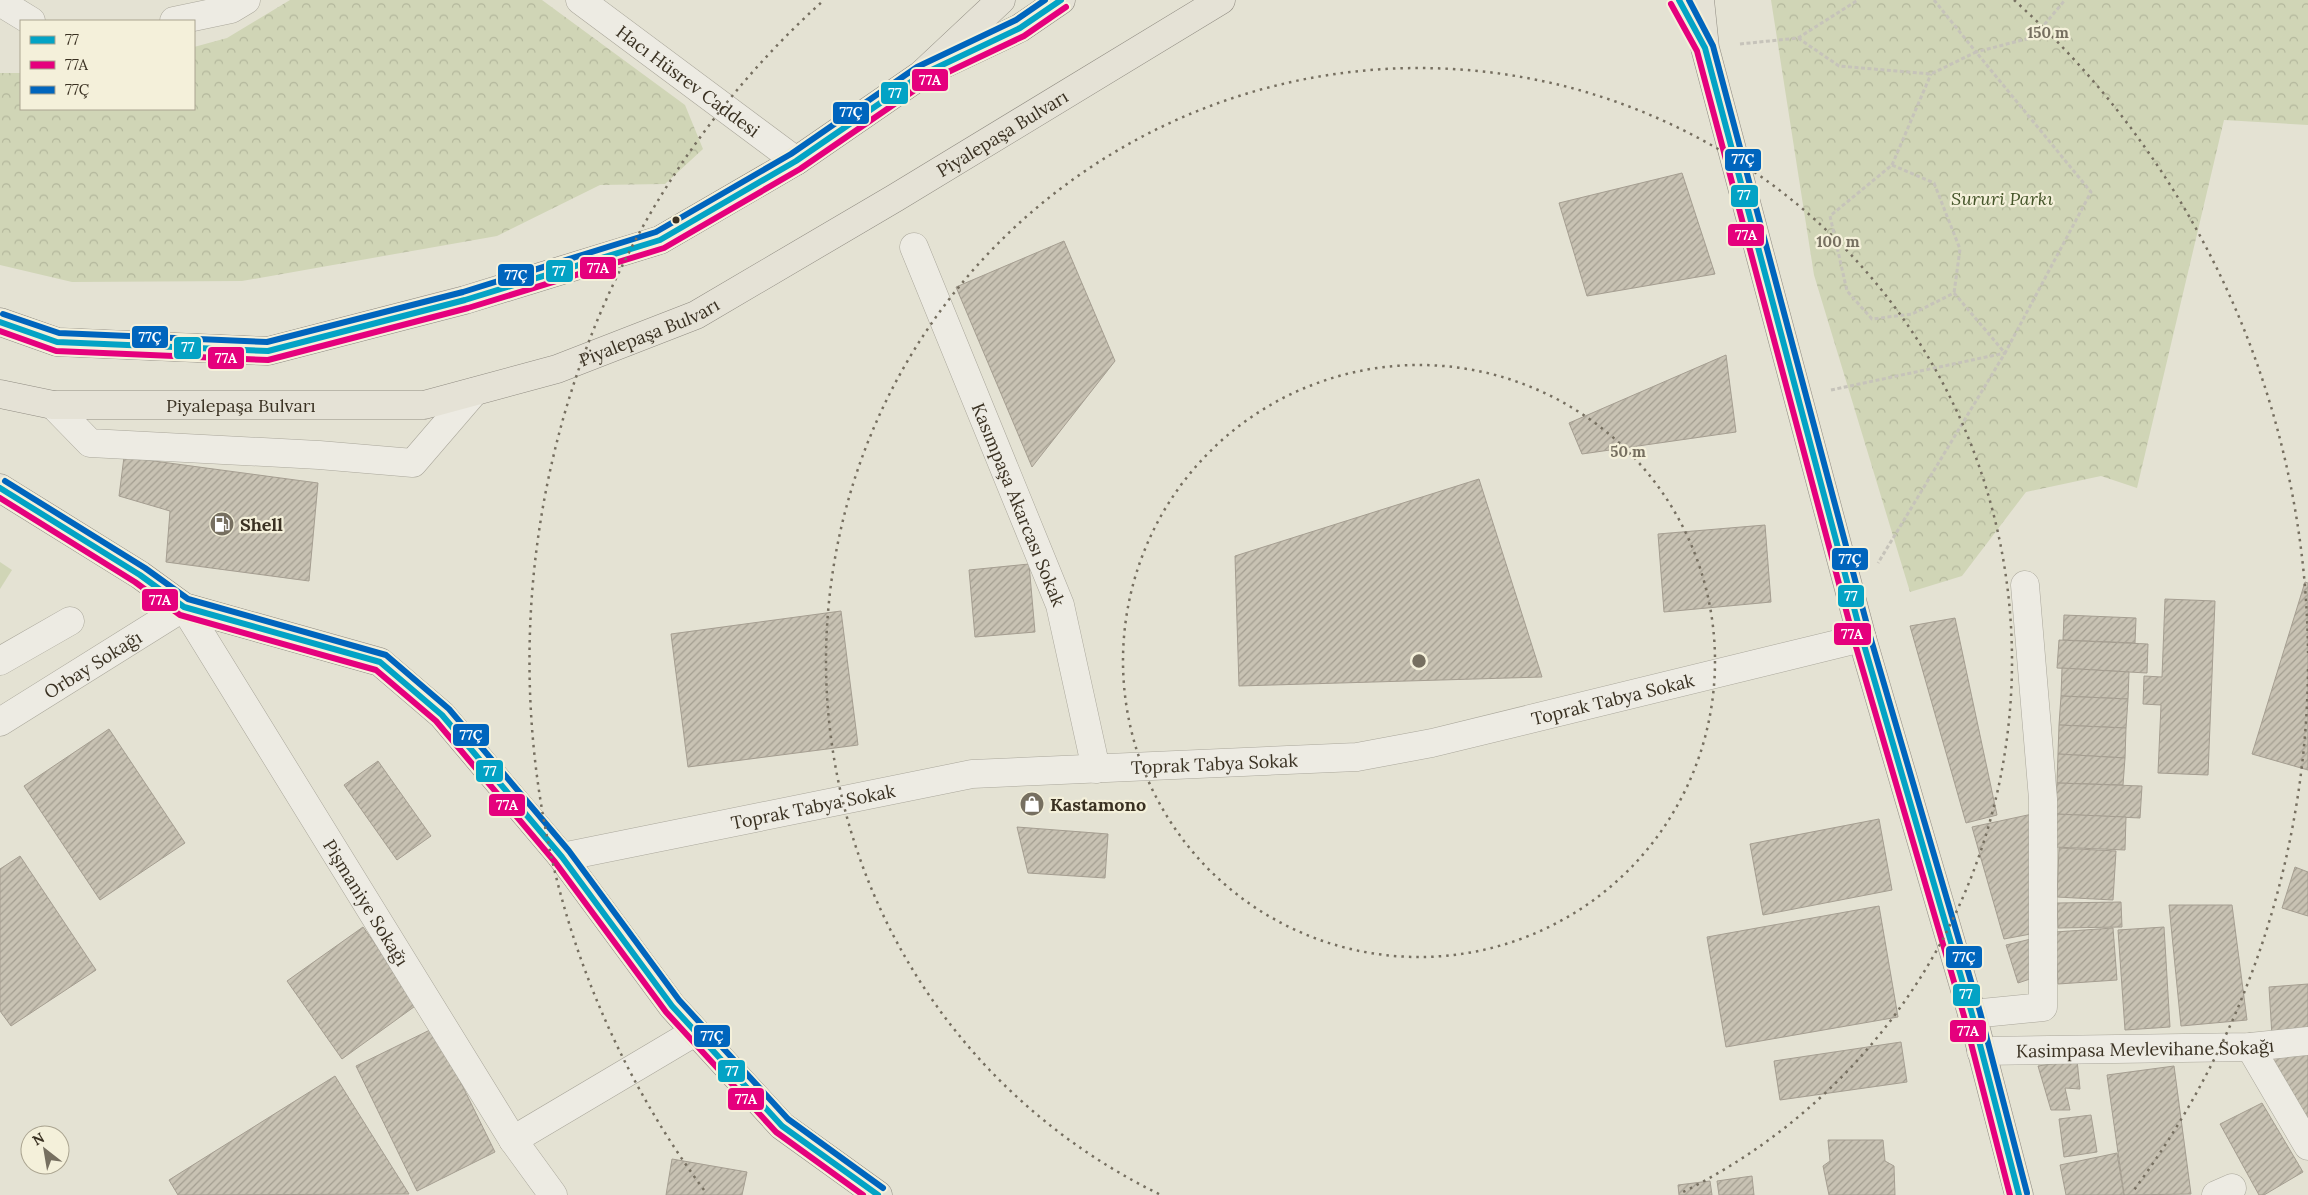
<svg xmlns="http://www.w3.org/2000/svg" width="2308" height="1195" font-family="Lora,serif">
<style>
.green{fill:#d0d5b6}
.forest{fill:url(#forest-crowns)}
.building{fill:url(#building-hatch);stroke:#a59e91}
.lines{fill:none;stroke-linecap:round;stroke-linejoin:round}
.minor-casing{stroke:#aaa79b;stroke-width:29}
.major-casing{stroke:#908c82;stroke-width:29}
.path{stroke:#c6c3ba;stroke-width:3;stroke-dasharray:4 2.5;stroke-linecap:butt}
.minor{stroke:#edebe3;stroke-width:28}
.major{stroke:#e5e2d6;stroke-width:28}
.bus-1-casing{stroke:#f4f0da;stroke-width:10}
.bus-2-casing{stroke:#f4f0da;stroke-width:10}
.bus-3-casing{stroke:#f4f0da;stroke-width:10}
.bus-1{stroke:#03a3c5;stroke-width:6}
.bus-2{stroke:#e5007d;stroke-width:6}
.bus-3{stroke:#0065bd;stroke-width:6}
.ring{fill:none;stroke:#766f60;stroke-width:2.5;stroke-dasharray:2.5 5}
.bus-dot{fill:#3a3122;stroke:#f4f0da;stroke-width:2}
.labels{text-anchor:middle;dominant-baseline:central;stroke-width:4.5;stroke-linejoin:round;paint-order:stroke}
.street-label{font-size:18px;fill:#3a3122;stroke:#f4f0da}
.park-label{font-size:18px;font-style:italic;fill:#45552a;stroke:#f4f0da}
.poi-label{font-size:18px;font-weight:bold;fill:#3a3122;stroke:#f4f0da;text-anchor:start}
.centre{fill:#766f60;stroke:#f4f0da;stroke-width:2.5}
.ring-label{font-size:15px;text-anchor:middle;font-weight:bold;fill:#766f60;stroke:#f4f0da;stroke-width:4.5;stroke-linejoin:round;paint-order:stroke}
.line-badge{stroke:#f4f0da;stroke-width:2}
.badge-label{font-size:14px;text-anchor:middle;font-weight:bold;fill:#fff}
</style>
<defs>
<pattern id="forest-crowns" width="20" height="18" patternUnits="userSpaceOnUse" patternTransform="scale(1.25)"><rect width="20" height="18" fill="#d0d5b6"/><path d="M2 6a3 3 0 1 1 6 0M12 15a3 3 0 1 1 6 0" fill="none" stroke="#b3b79c"/></pattern>
<pattern id="building-hatch" width="6" height="6" patternUnits="userSpaceOnUse" patternTransform="scale(1.25)"><rect width="6" height="6" fill="#c8c2b3"/><path d="M-1 1l2-2M0 6l6-6M5 7l2-2" fill="none" stroke="#a39e91"/></pattern>
</defs>
<rect width="100%" height="100%" fill="#e4e2d3"/>
<path class="green" d="M0,562L12,570L0,589Z"/>
<g class="forest">
<path d="M290,0H542L685,105L703,149L665,184L600,185L497,236L242,281L72,282L0,265V73H21V109H194V47L227,38Z"/>
<path d="M1771,0H2308V125L2224,120L2137,488L2101,476L2026,492L1962,576L1910,592L1814,275Z"/>
</g>
<g class="building">
<path d="M1682,173L1715,274L1587,296L1559,203Z"/>
<path d="M1064,241L1115,361L1032,467L956,287Z"/>
<path d="M1726,355L1736,432L1582,454L1569,423Z"/>
<path d="M124,457L318,483L309,581L166,562L170,511L119,496Z"/>
<path d="M1479,479L1542,677L1239,686L1235,556Z"/>
<path d="M1765,525L1771,602L1664,612L1658,534Z"/>
<path d="M1029,564L1035,632L975,637L969,570Z"/>
<path d="M2305,582L2308,583V770L2252,754Z"/>
<path d="M2165,599L2215,601L2208,775L2158,773L2161,705L2143,704L2144,676L2162,677Z"/>
<path d="M841,611L858,745L688,767L671,634Z"/>
<path d="M2064,615L2136,618L2135,643L2063,640Z"/>
<path d="M1955,618L1997,815L1966,823L1910,626Z"/>
<path d="M2059,640L2148,644L2147,673L2057,668Z"/>
<path d="M2062,668L2129,672L2128,699L2061,696Z"/>
<path d="M2061,696L2128,699L2126,728L2059,725Z"/>
<path d="M2059,725L2126,728L2125,758L2058,754Z"/>
<path d="M109,729L185,843L100,900L24,786Z"/>
<path d="M2058,754L2125,758L2123,785L2057,783Z"/>
<path d="M378,761L431,836L397,860L344,785Z"/>
<path d="M2057,783L2142,786L2140,818L2055,814Z"/>
<path d="M2037,813L2036,933L2004,939L1972,827Z"/>
<path d="M2055,814L2126,817L2125,850L2054,847Z"/>
<path d="M1879,819L1892,890L1763,915L1750,844Z"/>
<path d="M1017,827L1108,834L1105,878L1028,873Z"/>
<path d="M2059,848L2116,851L2113,900L2057,897Z"/>
<path d="M20,856L96,970L11,1026L0,1011V869Z"/>
<path d="M2295,867L2308,872V916L2282,908Z"/>
<path d="M2121,902L2122,927L2058,928L2057,903Z"/>
<path d="M2169,905H2232L2247,1020L2181,1026Z"/>
<path d="M1879,906L1898,1017L1726,1047L1707,937Z"/>
<path d="M363,927L418,1004L342,1059L287,981Z"/>
<path d="M2164,927L2170,1027L2125,1030L2118,930Z"/>
<path d="M2113,928L2117,980L2058,984L2055,932Z"/>
<path d="M2031,939L2033,978L2018,983L2006,945Z"/>
<path d="M2308,984V1033L2272,1036L2269,987Z"/>
<path d="M434,1028L495,1152L417,1191L356,1066Z"/>
<path d="M1901,1042L1907,1082L1780,1100L1774,1061Z"/>
<path d="M2308,1054V1127L2269,1059Z"/>
<path d="M2077,1060L2080,1089L2065,1088L2070,1110H2051L2038,1066Z"/>
<path d="M2174,1066L2191,1194L2124,1195L2107,1075Z"/>
<path d="M335,1076L409,1194L178,1195L169,1180Z"/>
<path d="M2262,1103L2303,1172L2264,1195H2259L2220,1124Z"/>
<path d="M2091,1115L2097,1152L2064,1157L2059,1119Z"/>
<path d="M1828,1140H1883L1885,1161L1894,1166L1895,1195H1829L1823,1166L1830,1161Z"/>
<path d="M2117,1153L2124,1195H2066L2060,1165Z"/>
<path d="M672,1159L747,1172L742,1195H666Z"/>
<path d="M1752,1176L1754,1195H1719L1717,1181Z"/>
<path d="M1710,1181L1712,1195H1679L1678,1185Z"/>
</g>
<g class="lines">
<defs>
<g id="minor">
<path id="s1" d="M580,0L796,161"/>
<path d="M0,2L31,21"/>
<path d="M174,21L231,9L246,0"/>
<path id="s2" d="M914,247L1060,605L1096,769"/>
<path d="M53,405L90,443L319,455L413,463L474,392"/>
<path d="M0,661L70,621"/>
<path id="s3" d="M0,722L184,607L513,1140L553,1195"/>
<path id="s4" d="M562,857L972,774L1357,757L1432,743L1862,638"/>
<path d="M1972,1014L2043,1007V799L2025,585"/>
<path d="M2250,1047L2308,1146"/>
<path id="s5" d="M1981,1051L2250,1047L2308,1041"/>
<path d="M513,1140L695,1032"/>
<path d="M2216,1195L2232,1188"/>
</g>
<g id="major">
<path d="M1700,0L1705,48L1862,638L1972,1014L2019,1195"/>
<path d="M944,64L1020,28L1061,0"/>
<path d="M0,322L57,342L268,351L465,300L660,240L796,161L921,75L1001,0"/>
<path id="s6" d="M0,394L53,405H424L557,369L696,315L895,198L1221,0"/>
<path d="M0,488L140,575L184,607L380,662L442,715L562,857L672,1006L782,1126L878,1195"/>
</g>
</defs>
<use href="#minor" class="minor-casing"/>
<use href="#major" class="major-casing"/>
<g class="path">
<path d="M1934,0L1976,52L2034,37L2065,0"/>
<path d="M1798,38L1858,0"/>
<path d="M1740,44L1798,38L1839,66L1931,74L1976,52L2091,192L2005,353L1954,293L1912,314L1872,319L1847,291L1830,216L1892,165L1934,183L1960,249L1954,293"/>
<path d="M1892,165L1931,74"/>
<path d="M1831,390L2005,353L1878,563"/>
</g>
<use href="#minor" class="minor"/>
<use href="#major" class="major"/>
<defs>
<g id="bus-1">
<path d="M1679,0L1705,48L1862,638L1972,1014L2019,1195"/>
<path d="M0,322L57,342L268,351L465,300L660,240L796,161L921,75L1020,28L1061,0"/>
<path d="M0,488L140,575L184,607L380,662L442,715L562,857L672,1006L782,1126L878,1195"/>
</g>
<g id="bus-2">
<path d="M1671,4L1697,51L1854,640L1964,1016L2010,1195"/>
<path d="M0,331L56,351L268,360L468,308L664,248L800,169L925,83L1024,36L1066,7"/>
<path d="M0,498L135,582L180,615L376,670L436,721L555,862L666,1012L776,1132L863,1195"/>
</g>
<g id="bus-3">
<path d="M1689,0L1713,46L1870,636L1980,1012L2027,1193"/>
<path d="M3,314L59,333L267,342L463,292L656,232L791,154L917,67L1016,20L1045,0"/>
<path d="M5,481L145,568L188,599L386,655L449,709L569,851L679,1000L788,1119L883,1188"/>
</g>
</defs>
<use href="#bus-1" class="bus-1-casing"/>
<use href="#bus-2" class="bus-2-casing"/>
<use href="#bus-3" class="bus-3-casing"/>
<use href="#bus-1" class="bus-1"/>
<use href="#bus-2" class="bus-2"/>
<use href="#bus-3" class="bus-3"/>
</g>
<g class="ring">
<circle cx="1419" cy="661" r="296"/>
<path d="M1159 1194A593 593 0 1 1 1679 1194"/>
<path d="M2308 669A889 889 0 0 1 2134 1190M704 1190A889 889 0 0 1 824 0M2014 0A889 889 0 0 1 2308 653"/>
</g>
<defs>
<symbol id="fuel-disc" viewBox="-11 -11 22 22"><circle r="9.5" fill="#766f60" stroke="#f4f0da"/><path d="M-5.5-6h7V0h2V4h1.3V-2.5L3-4.5l.8-.8L6-3V5H2.5V1h-1V6h-7ZM-4.2-4.7v3.2H.2V-4.7Z" fill="#fff"/></symbol>
<symbol id="shop-disc" viewBox="-11 -11 22 22"><circle r="9.5" fill="#766f60" stroke="#f4f0da"/><path d="M-5-2.5h2.3a2.7 3.5 0 0 1 5.4 0H5L5.5 6h-11ZM-1.5-2.5h3a1.5 2.3 0 0 0-3 0Z" fill="#fff"/></symbol>
</defs>
<g fill-rule="evenodd">
<use href="#fuel-disc" x="208" y="510" width="28" height="28"/>
<use href="#shop-disc" x="1018" y="790" width="28" height="28"/>
</g>
<circle class="bus-dot" cx="676" cy="220" r="4.5"/>
<g class="labels">
<g class="street-label">
<text stroke="none"><textPath href="#s1" startOffset="135">Hacı Hüsrev Caddesi</textPath></text>
<text stroke="none"><textPath href="#s6" startOffset="1068">Piyalepaşa Bulvarı</textPath></text>
<text stroke="none"><textPath href="#s6" startOffset="662">Piyalepaşa Bulvarı</textPath></text>
<text stroke="none"><textPath href="#s6" startOffset="242">Piyalepaşa Bulvarı</textPath></text>
<text stroke="none"><textPath href="#s2" startOffset="278">Kasımpaşa Akarcası Sokak</textPath></text>
<text stroke="none"><textPath href="#s3" startOffset="109">Orbay Sokağı</textPath></text>
<text stroke="none"><textPath href="#s4" startOffset="1066">Toprak Tabya Sokak</textPath></text>
<text stroke="none"><textPath href="#s4" startOffset="661">Toprak Tabya Sokak</textPath></text>
<text stroke="none"><textPath href="#s4" startOffset="256">Toprak Tabya Sokak</textPath></text>
<text stroke="none"><textPath href="#s3" startOffset="564">Pişmaniye Sokağı</textPath></text>
<text stroke="none"><textPath href="#s5" startOffset="164">Kasimpasa Mevlevihane Sokağı</textPath></text>
</g>
<g class="park-label">
<text x="2002" y="198">Sururi Parkı</text>
</g>
<g class="poi-label">
<text x="240" y="524">Shell</text>
<text x="1050" y="804">Kastamono</text>
</g>
</g>
<circle cx="1419" cy="661" r="8" class="centre"/>
<g class="ring-label">
<text x="2048" y="38">150 m</text>
<text x="1838" y="247">100 m</text>
<text x="1628" y="457">50 m</text>
</g>
<g class="line-badge">
<rect x="911" y="68" width="38" height="24" rx="5" fill="#e5007d"/>
<rect x="880" y="81" width="29" height="24" rx="5" fill="#03a3c5"/>
<rect x="832" y="101" width="38" height="24" rx="5" fill="#0065bd"/>
<rect x="1724" y="148" width="38" height="24" rx="5" fill="#0065bd"/>
<rect x="1730" y="184" width="29" height="24" rx="5" fill="#03a3c5"/>
<rect x="1727" y="223" width="38" height="24" rx="5" fill="#e5007d"/>
<rect x="579" y="256" width="38" height="24" rx="5" fill="#e5007d"/>
<rect x="545" y="259" width="29" height="24" rx="5" fill="#03a3c5"/>
<rect x="497" y="263" width="38" height="24" rx="5" fill="#0065bd"/>
<rect x="131" y="325" width="38" height="24" rx="5" fill="#0065bd"/>
<rect x="173" y="336" width="29" height="24" rx="5" fill="#03a3c5"/>
<rect x="207" y="346" width="38" height="24" rx="5" fill="#e5007d"/>
<rect x="1831" y="547" width="38" height="24" rx="5" fill="#0065bd"/>
<rect x="1837" y="584" width="28" height="24" rx="5" fill="#03a3c5"/>
<rect x="141" y="588" width="38" height="24" rx="5" fill="#e5007d"/>
<rect x="1833" y="622" width="39" height="24" rx="5" fill="#e5007d"/>
<rect x="452" y="723" width="38" height="24" rx="5" fill="#0065bd"/>
<rect x="475" y="759" width="29" height="24" rx="5" fill="#03a3c5"/>
<rect x="488" y="793" width="38" height="24" rx="5" fill="#e5007d"/>
<rect x="1945" y="945" width="38" height="24" rx="5" fill="#0065bd"/>
<rect x="1952" y="983" width="29" height="24" rx="5" fill="#03a3c5"/>
<rect x="1949" y="1019" width="38" height="24" rx="5" fill="#e5007d"/>
<rect x="693" y="1024" width="38" height="24" rx="5" fill="#0065bd"/>
<rect x="717" y="1059" width="29" height="24" rx="5" fill="#03a3c5"/>
<rect x="727" y="1087" width="38" height="24" rx="5" fill="#e5007d"/>
</g>
<g class="badge-label">
<text x="930" y="85">77A</text>
<text x="895" y="98">77</text>
<text x="851" y="117">77Ç</text>
<text x="1743" y="164">77Ç</text>
<text x="1744" y="200">77</text>
<text x="1746" y="240">77A</text>
<text x="598" y="273">77A</text>
<text x="559" y="276">77</text>
<text x="516" y="280">77Ç</text>
<text x="150" y="342">77Ç</text>
<text x="188" y="352">77</text>
<text x="226" y="363">77A</text>
<text x="1850" y="564">77Ç</text>
<text x="1851" y="601">77</text>
<text x="160" y="605">77A</text>
<text x="1852" y="639">77A</text>
<text x="471" y="740">77Ç</text>
<text x="490" y="776">77</text>
<text x="507" y="810">77A</text>
<text x="1964" y="962">77Ç</text>
<text x="1966" y="999">77</text>
<text x="1968" y="1036">77A</text>
<text x="712" y="1041">77Ç</text>
<text x="732" y="1076">77</text>
<text x="746" y="1104">77A</text>
</g>
<rect x="20" y="20" width="175" height="90" fill="#f4f0da" stroke="#aaa490"/>
<rect x="30" y="36" width="25" height="8" fill="#03a3c5" stroke="#aaa490"/>
<text x="65" y="45" font-size="15" fill="#3a3122">77</text>
<rect x="30" y="61" width="25" height="8" fill="#e5007d" stroke="#aaa490"/>
<text x="65" y="70" font-size="15" fill="#3a3122">77A</text>
<rect x="30" y="86" width="25" height="8" fill="#0065bd" stroke="#aaa490"/>
<text x="65" y="95" font-size="15" fill="#3a3122">77Ç</text>
<g transform="translate(45 1150) rotate(329)"><circle r="24" fill="#f4f0da" stroke="#aaa490"/>
<path d="M0-4L9 19L0 12L-9 19Z" fill="#766f60"/>
<text y="-8" font-size="14" font-weight="bold" text-anchor="middle" fill="#3a3122">N</text>
</g>
</svg>
